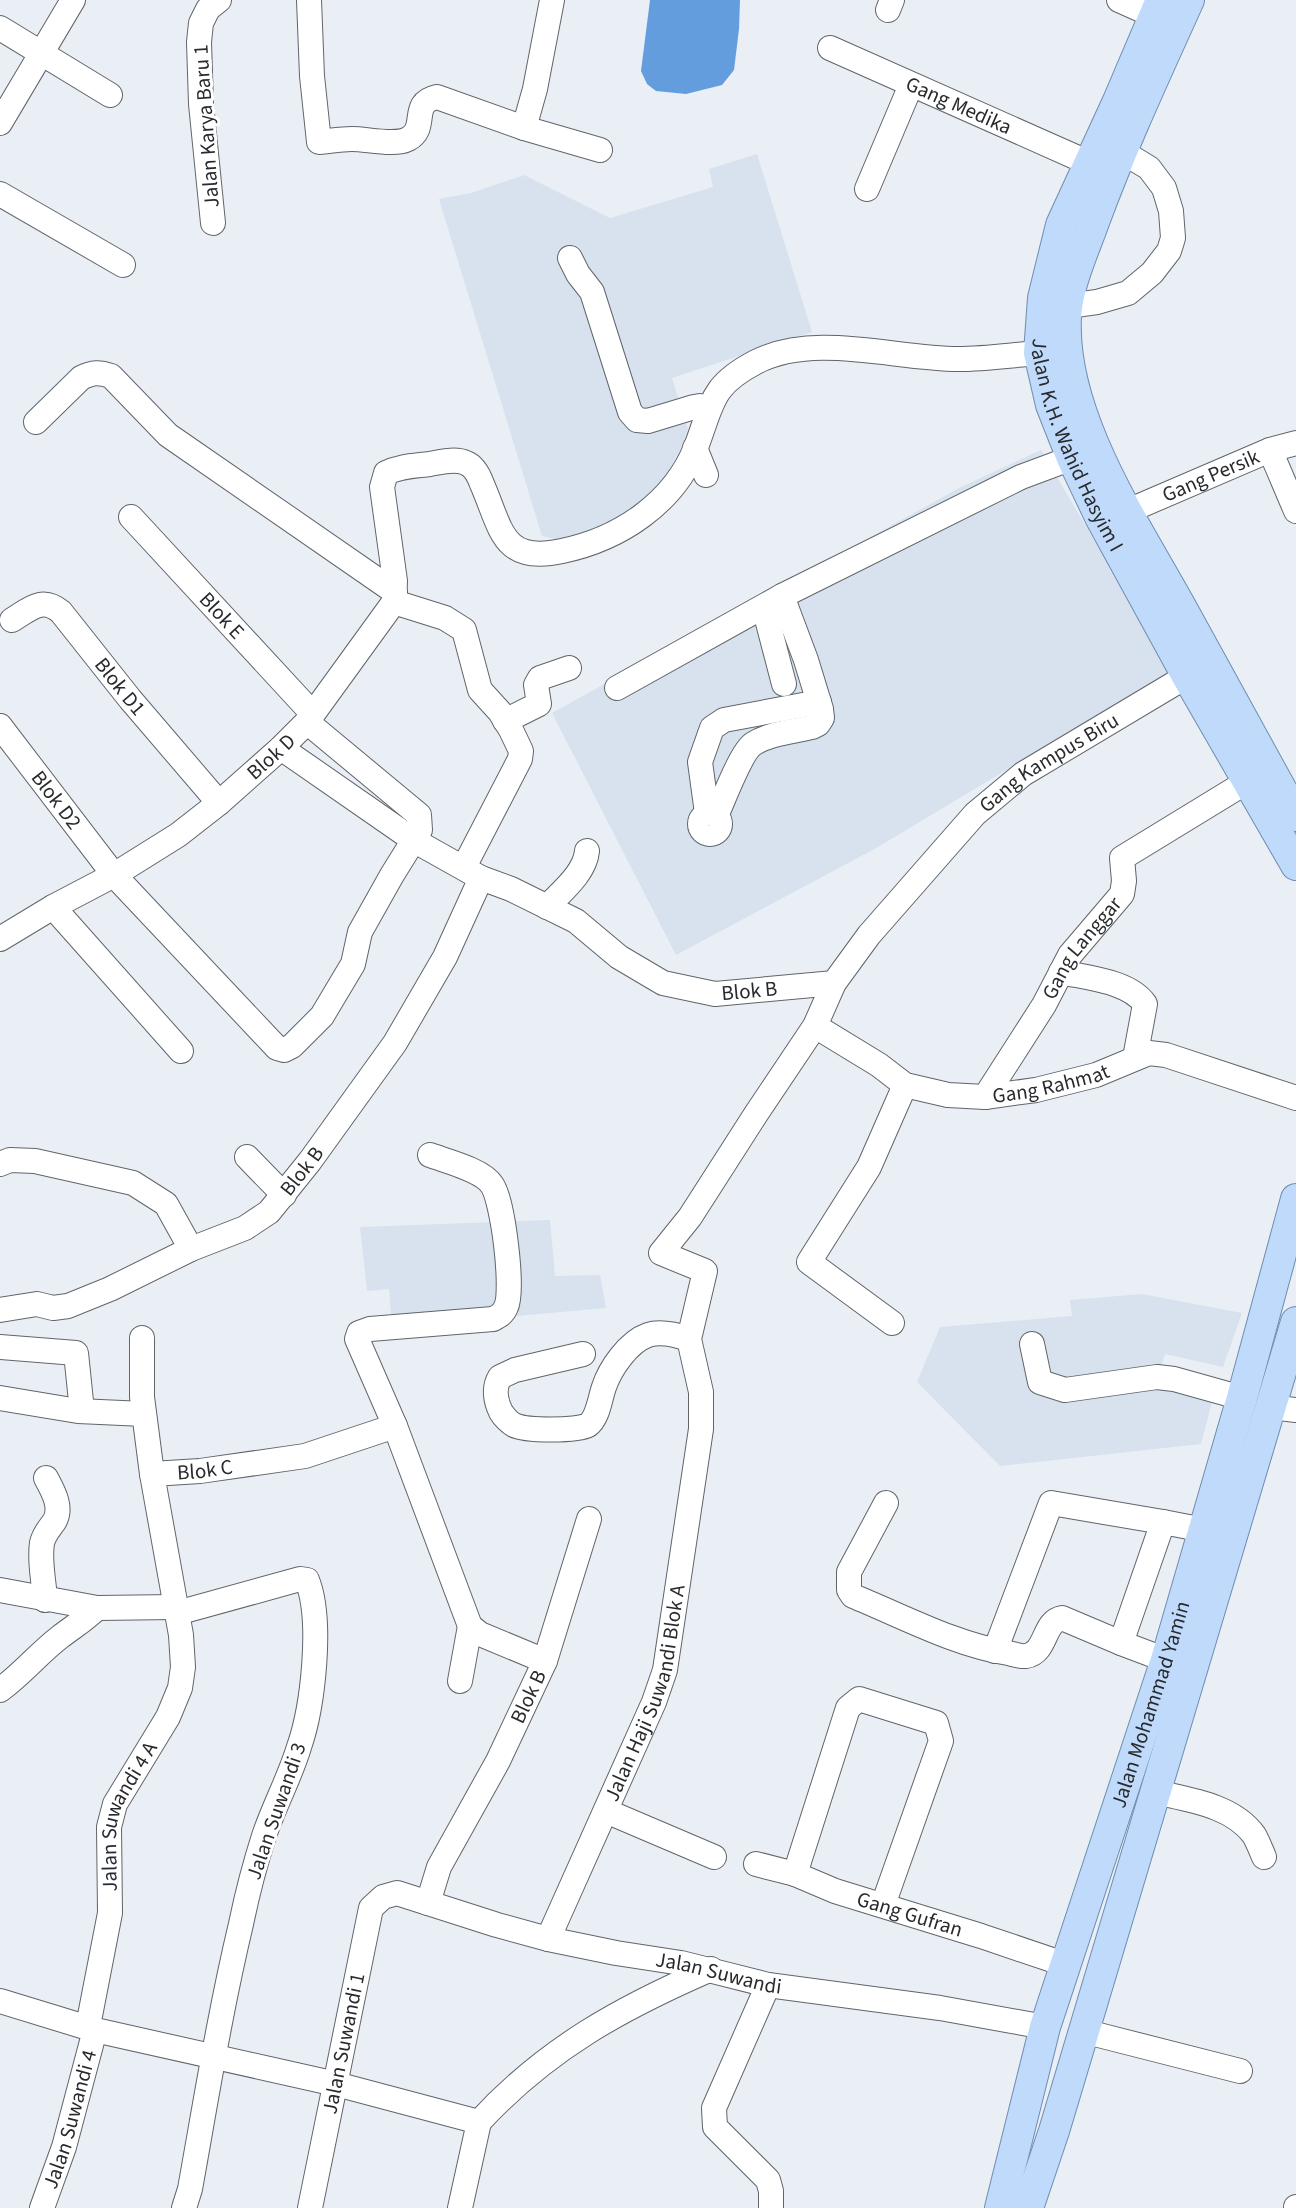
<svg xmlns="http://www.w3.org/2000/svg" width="1296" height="2208" font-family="'Source Sans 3',sans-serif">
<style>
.built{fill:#d7e2ee}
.water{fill:#639dde}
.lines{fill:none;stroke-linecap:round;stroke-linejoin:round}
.minor-casing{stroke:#60656a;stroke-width:26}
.major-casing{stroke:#6f8db0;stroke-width:32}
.minor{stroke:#fff;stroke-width:24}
.major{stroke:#bfdafa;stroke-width:30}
.labels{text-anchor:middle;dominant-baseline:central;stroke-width:6;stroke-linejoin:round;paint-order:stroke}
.street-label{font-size:21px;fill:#282a2d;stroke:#fff}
</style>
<rect width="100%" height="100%" fill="#e9eff5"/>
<g class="built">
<path d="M757,154L812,332L672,378L688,429L682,446L658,490L612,526L564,541L542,536L439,199L471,193L524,175L610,218L713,187L709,169Z"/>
<path d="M1041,450L1171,671L878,847L676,955L552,713L961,487Z"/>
<path d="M550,1220L555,1276L600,1275L606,1308L392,1327L389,1289L367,1291L360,1227Z"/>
<path d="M1142,1294L1242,1313L1223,1367L1165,1354L1160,1369L1217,1383L1201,1444L1000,1466L917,1382L940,1327L1072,1316L1070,1300Z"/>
</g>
<path class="water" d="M650,0H740L739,29L734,70L722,85L686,94L656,91L647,84L641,71Z"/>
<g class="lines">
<defs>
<g id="minor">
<path d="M309,0L312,76L319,142C330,141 341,139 352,139C367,139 395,146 408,139C429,128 409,103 437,97L524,128L600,150"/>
<path d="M1119,0L1155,16"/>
<path d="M888,10L892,0"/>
<path d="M0,28L110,95"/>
<path id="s1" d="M830,48L1089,163"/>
<path d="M0,123L73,0"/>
<path d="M524,128L535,89L552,0"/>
<path d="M867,189L911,85"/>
<path d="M0,194L123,265"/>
<path d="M213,223L201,104L199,42L201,23L208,9L219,0"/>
<path d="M570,258L578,274L592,292L630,412L637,420L648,421L694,407L700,406L708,409"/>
<path d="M1068,306L1097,302L1128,293L1152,273L1169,251L1173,238L1171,211L1164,188L1149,168L1121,151"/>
<path d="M36,422L81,378C93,372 99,372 111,376L168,435L395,592"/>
<path d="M695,448L706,475"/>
<path d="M1270,450L1296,511"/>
<path id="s2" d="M1128,511L1270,450L1296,443"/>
<path id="s3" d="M131,517L312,713"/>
<path d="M394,602L445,618L464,630L480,690L500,712L511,730L521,751L520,759L464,867"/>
<path id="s4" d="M12,620C30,609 42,596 61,612L130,699L219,803"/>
<path d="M784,684L767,619L787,610"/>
<path d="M617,688L782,596L1021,477L1072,458"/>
<path d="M505,721L539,704L536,685L540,678L569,668"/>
<path id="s5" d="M0,726L114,875L277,1048L284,1050L292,1046L322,1016L353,964L360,932L392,875L420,830L419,815L307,722"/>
<path id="s6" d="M281,748L415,841L481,878L511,889L576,921L619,957L663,983L715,994L834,983"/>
<path d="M707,813L700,762L712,728L724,720L819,702"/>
<circle cx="710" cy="824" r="10"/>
<path d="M716,816C723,801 741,752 753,744C770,733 793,732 812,727L818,724L822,718L821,709L806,660L782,596"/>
<path d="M53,907L181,1051"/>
<path d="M547,907C562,891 585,873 587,851"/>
<path id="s7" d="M0,939L53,907L114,875L178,835L219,803L281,748L307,722L394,602L395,581L382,487L386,473C400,466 414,466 430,464C441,462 455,458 466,463C474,466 479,476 482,484C502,530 502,564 562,551C620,539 674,503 696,447C713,403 710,386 756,362C815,332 895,359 958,359C985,359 1012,355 1039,353"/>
<path d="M1061,972C1087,978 1129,981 1145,1004L1135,1058"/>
<path id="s8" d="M815,1026L879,1065L905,1085L948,1095L985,1097L1036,1090L1096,1075L1149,1053L1166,1055L1296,1098"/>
<path id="s9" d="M985,1097L1044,1005L1070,955L1122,894L1124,881L1122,858L1248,781"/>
<path d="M247,1157L284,1195"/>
<path d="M0,1164L10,1160L35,1161L133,1183L166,1204L191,1249"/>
<path id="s10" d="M0,1310L37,1304L53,1308L68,1306L110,1289L191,1249L245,1228L269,1212L310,1161L395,1043L445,957L481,878"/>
<path d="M892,1323L809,1262L869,1167L905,1085"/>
<path d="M142,1338V1397L152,1474"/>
<path d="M1032,1344L1040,1382L1065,1390L1157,1377L1174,1379L1242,1398"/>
<path d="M0,1347L76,1353L82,1411"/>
<path d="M583,1354L515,1370L500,1377C493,1388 496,1402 501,1412C504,1417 510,1423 514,1425C526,1431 577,1431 588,1425C598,1418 600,1398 604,1387C610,1369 628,1342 648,1335C660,1331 677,1335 689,1339"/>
<path d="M0,1398L78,1411L144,1414"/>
<path d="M1270,1407L1296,1410"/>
<path d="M886,1503L849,1572V1590L853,1596C902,1616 956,1645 1008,1653C1013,1654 1021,1657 1026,1656C1047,1653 1043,1621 1062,1618L1121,1643"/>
<path d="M0,1590L97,1608L175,1607"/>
<path d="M45,1600C44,1581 39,1561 42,1543C44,1534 49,1529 54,1522C63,1508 53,1491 46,1478"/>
<path d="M177,1613L300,1579L307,1580C323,1620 313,1707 299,1747C290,1777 274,1806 264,1836C255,1864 247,1895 241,1924C220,2012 206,2100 190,2189L184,2208"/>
<path d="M995,1651L1051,1503L1163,1522"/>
<path d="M1166,1660L1121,1643L1163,1522L1204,1530"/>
<path d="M545,1661L589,1519"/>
<path d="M460,1681L470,1626"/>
<path d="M0,1690C22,1674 39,1653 60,1637C73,1627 86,1619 97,1608"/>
<path d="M1155,1792C1189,1800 1232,1805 1254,1835C1258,1842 1261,1850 1264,1857"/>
<path d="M606,1811L714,1857"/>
<path id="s11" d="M756,1864L795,1874L835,1891L981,1936L1064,1964"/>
<path d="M795,1874L848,1708L859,1699L936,1723L941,1741L883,1905"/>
<path id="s12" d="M428,1903L439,1867L498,1761L545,1661L480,1634L470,1626L395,1426L357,1339L359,1333L370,1329L493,1319C499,1316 503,1314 506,1307C514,1290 503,1201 492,1185C483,1170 446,1161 430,1155"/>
<path id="s13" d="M548,1939L654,1702L665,1670L701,1429V1392L689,1339L705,1271L661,1253L690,1217L756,1114L815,1026L834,983L869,935L975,814L1023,774L1187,676"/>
<path d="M768,1985L714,2108L715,2127L768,2180L771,2191V2208"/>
<path d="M0,2001L95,2030L336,2084L479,2122C546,2049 621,2008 711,1969"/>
<path id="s14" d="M88,2026L110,1913L109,1827L115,1804L168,1717L180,1688L183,1667L181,1635L152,1474L200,1471L305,1456L395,1426"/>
<path d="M1083,2031L1240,2071"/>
<path id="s15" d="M42,2208L64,2147L95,2030"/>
<path id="s16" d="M310,2208L371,1908L383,1897L397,1893L497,1925L548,1939L616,1953L681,1963L768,1985L940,2008L1045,2027"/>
<path d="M460,2208L479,2122"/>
<path d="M1296,2208V2207"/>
</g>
<g id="major">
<path id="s17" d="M1161,0L1118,101L1061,225L1043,298L1039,353L1051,405L1072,458L1100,517L1187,676L1296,865"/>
<path d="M1189,0C1156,73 1122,146 1094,222C1083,253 1068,284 1066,317C1061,415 1134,522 1180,605C1219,675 1257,746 1296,816"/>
<path id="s18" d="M1000,2208L1045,2027L1166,1660L1242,1398L1296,1199"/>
<path d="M1028,2208L1054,2131L1296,1322"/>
</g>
</defs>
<use href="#minor" class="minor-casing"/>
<use href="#major" class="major-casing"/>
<use href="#minor" class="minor"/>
<use href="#major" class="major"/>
</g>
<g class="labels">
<g class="street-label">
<text stroke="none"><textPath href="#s1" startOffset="141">Gang Medika</textPath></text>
<text transform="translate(206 126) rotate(-94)">Jalan Karya Baru 1</text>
<text stroke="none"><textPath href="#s17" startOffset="476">Jalan K.H. Wahid Hasyim I</textPath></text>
<text stroke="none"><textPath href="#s2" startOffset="90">Gang Persik</textPath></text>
<text stroke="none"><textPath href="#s3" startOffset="134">Blok E</textPath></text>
<text stroke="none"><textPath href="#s4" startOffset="150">Blok D1</textPath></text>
<text stroke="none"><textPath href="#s7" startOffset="328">Blok D</textPath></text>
<text stroke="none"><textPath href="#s13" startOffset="1378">Gang Kampus Biru</textPath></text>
<text stroke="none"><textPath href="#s5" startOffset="93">Blok D2</textPath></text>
<text stroke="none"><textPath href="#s9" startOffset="178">Gang Langgar</textPath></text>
<text stroke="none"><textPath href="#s6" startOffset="538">Blok B</textPath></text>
<text stroke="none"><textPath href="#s8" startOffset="256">Gang Rahmat</textPath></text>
<text stroke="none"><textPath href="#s10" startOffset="344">Blok B</textPath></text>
<text stroke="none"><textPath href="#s14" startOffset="628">Blok C</textPath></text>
<text stroke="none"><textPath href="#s13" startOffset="266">Jalan Haji Suwandi Blok A</textPath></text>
<text stroke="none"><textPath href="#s12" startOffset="230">Blok B</textPath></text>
<text stroke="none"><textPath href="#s18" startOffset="526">Jalan Mohammad Yamin</textPath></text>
<text transform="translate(276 1811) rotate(-71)">Jalan Suwandi 3</text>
<text stroke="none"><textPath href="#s14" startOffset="216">Jalan Suwandi 4 A</textPath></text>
<text stroke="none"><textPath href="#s11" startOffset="162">Gang Gufran</textPath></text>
<text stroke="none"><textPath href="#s16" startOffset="669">Jalan Suwandi</textPath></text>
<text stroke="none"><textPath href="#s16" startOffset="168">Jalan Suwandi 1</textPath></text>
<text stroke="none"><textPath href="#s15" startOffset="93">Jalan Suwandi 4</textPath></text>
</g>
</g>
</svg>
